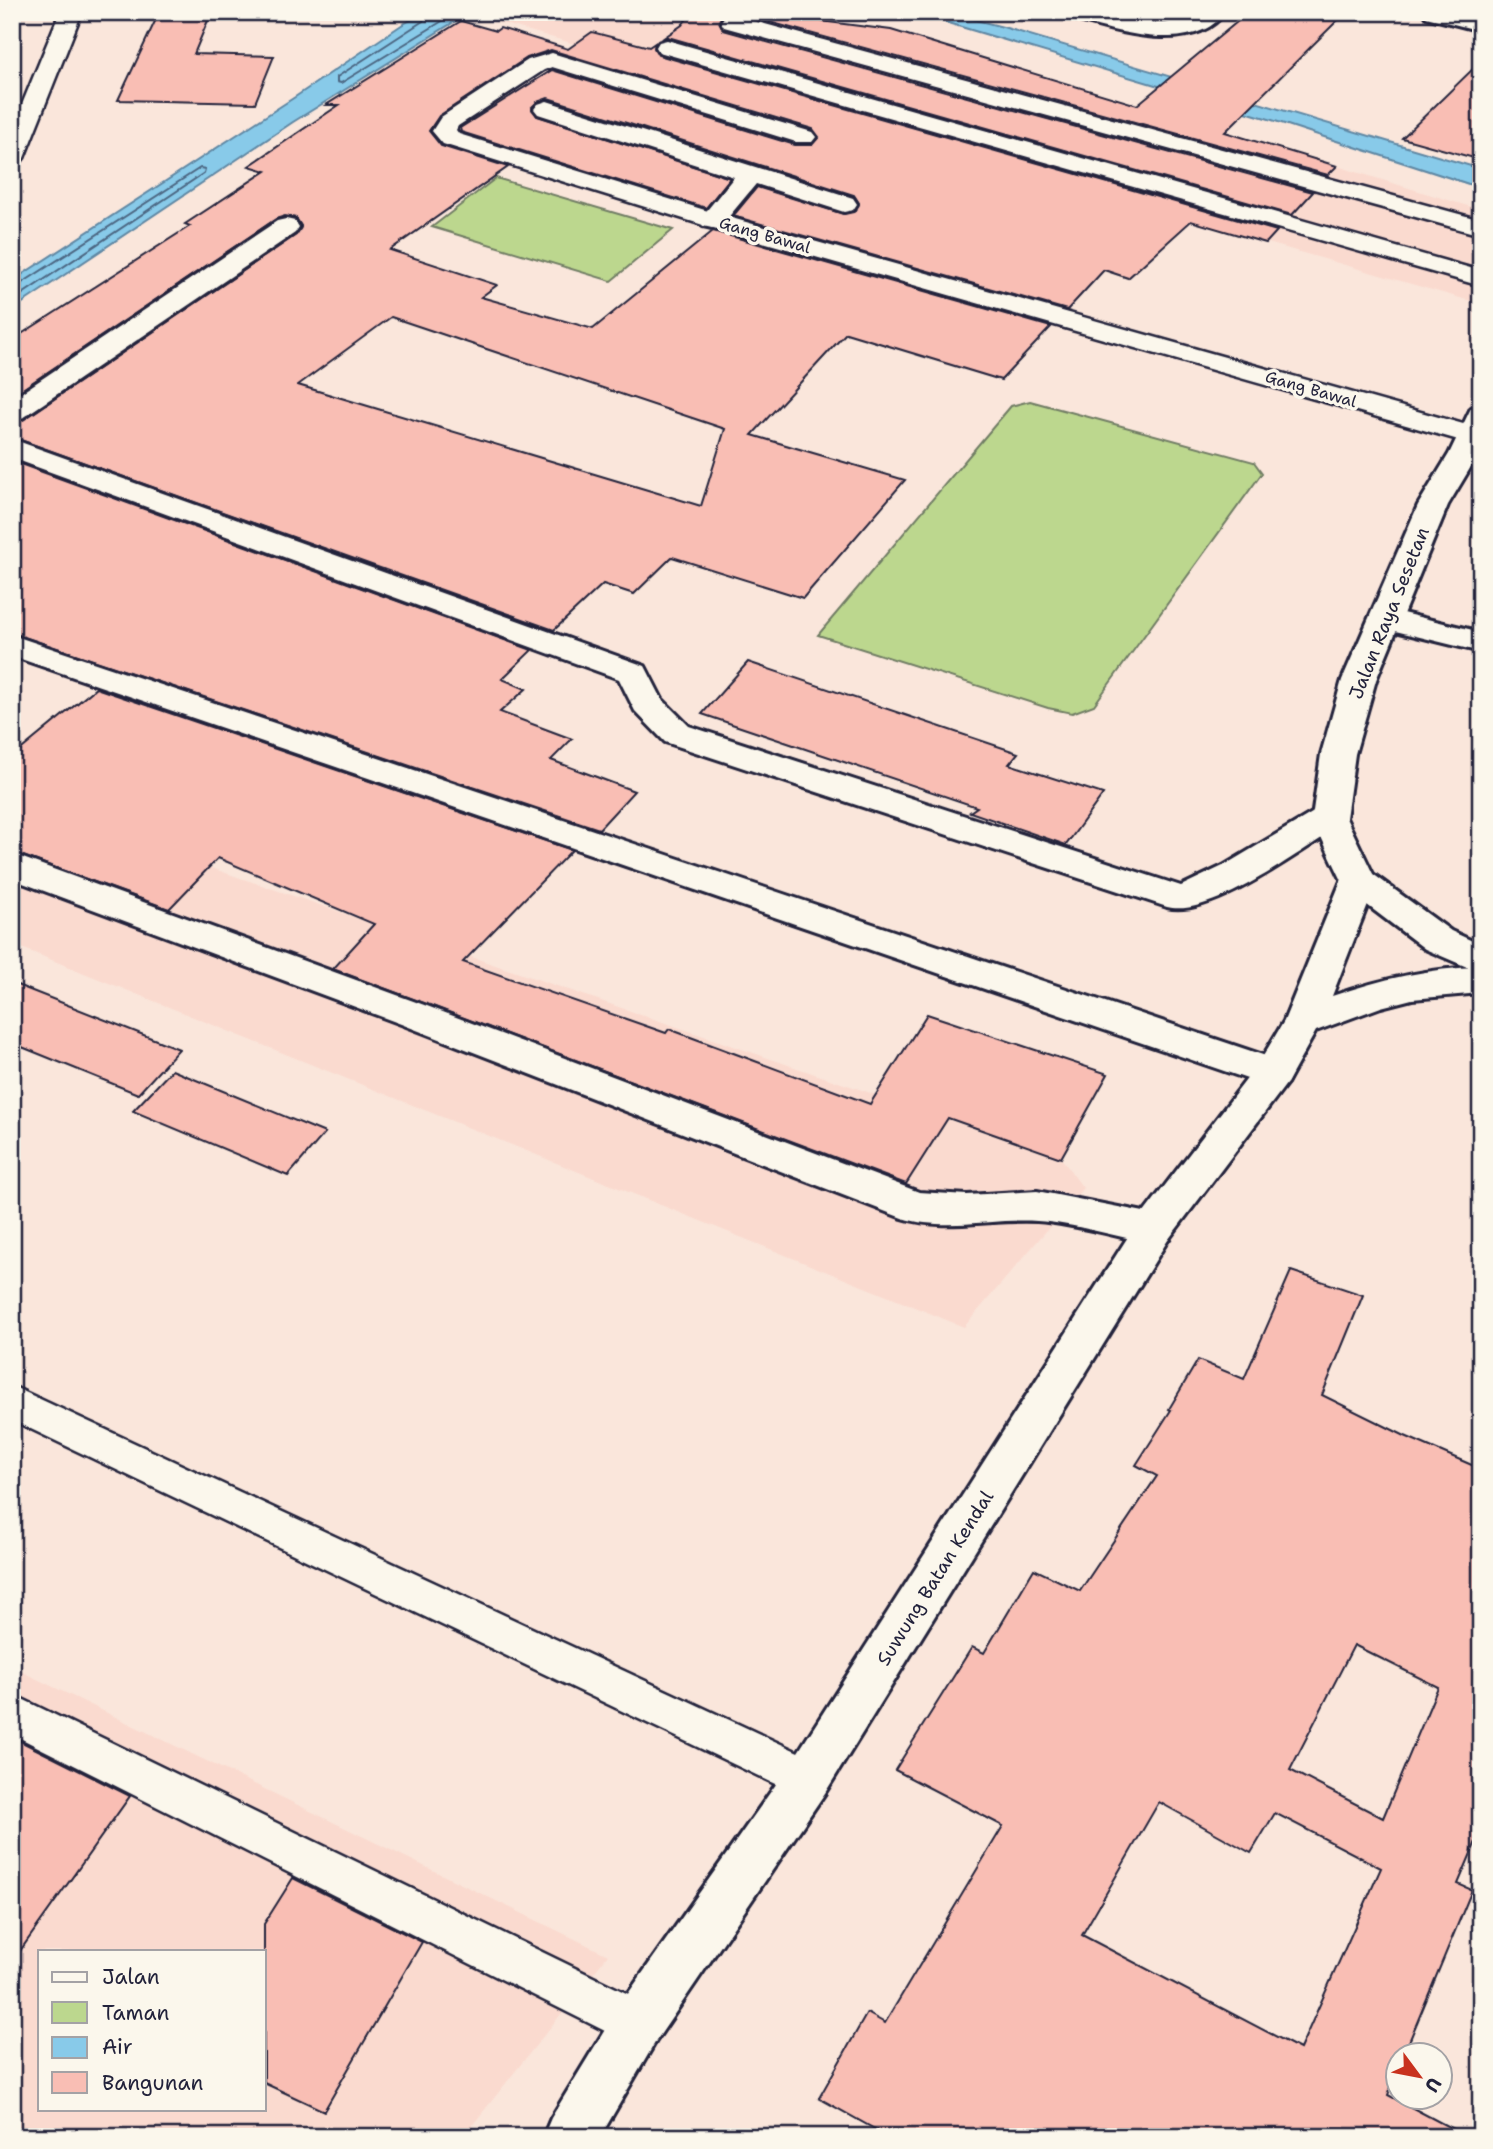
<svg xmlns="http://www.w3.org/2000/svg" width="1493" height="2149" font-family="'Shantell Sans',sans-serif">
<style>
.built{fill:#fadacf;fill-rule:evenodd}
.green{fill:#bcd78e;stroke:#6f7c64;stroke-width:2}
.water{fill:#88cae9;stroke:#5f87a3;stroke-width:2}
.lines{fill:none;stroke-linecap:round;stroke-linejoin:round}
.shore{stroke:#4b6581;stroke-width:2}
.building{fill:#f9beb4;stroke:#22223b;stroke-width:2;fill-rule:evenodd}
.service-casing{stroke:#22223b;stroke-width:5}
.minor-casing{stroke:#22223b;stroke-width:6}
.tertiary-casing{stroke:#22223b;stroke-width:6}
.secondary-casing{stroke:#22223b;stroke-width:6}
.service{fill:#fbf7ec;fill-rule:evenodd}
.minor{fill:#fbf7ec;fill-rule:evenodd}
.tertiary{fill:#fbf7ec;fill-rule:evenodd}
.secondary{fill:#fbf7ec;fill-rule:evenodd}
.labels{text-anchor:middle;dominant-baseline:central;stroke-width:7;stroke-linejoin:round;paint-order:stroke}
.far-street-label{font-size:16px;fill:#22223b;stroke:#fbf7ec}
.street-label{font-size:19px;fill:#22223b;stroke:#fbf7ec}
</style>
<rect width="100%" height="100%" fill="#fae6db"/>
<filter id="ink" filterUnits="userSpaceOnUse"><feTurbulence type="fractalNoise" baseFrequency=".0143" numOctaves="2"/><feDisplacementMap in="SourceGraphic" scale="14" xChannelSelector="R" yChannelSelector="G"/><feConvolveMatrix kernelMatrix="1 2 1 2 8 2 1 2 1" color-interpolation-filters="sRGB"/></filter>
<g filter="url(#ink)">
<g class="built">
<path d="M492,12H750L891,30L1481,210V304L477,16Z"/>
<path d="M12,800L1061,1158L1083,1188L964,1327L12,944Z"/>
<path d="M12,1667L608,1955L463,2137H12ZM40,1951H264V2109H40Z"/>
</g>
<g class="green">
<path d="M496,178L673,230L611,281L432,227Z"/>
<path d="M1030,401L1254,462L1262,473L1094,705L1072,713L1048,708L818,635L1011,406Z"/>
</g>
<g class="water">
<path d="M425,12H476L462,17L293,122L12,310V281L295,97L403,24Z"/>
<path d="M911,12H945L1003,27L1481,169V188L1269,119Z"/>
</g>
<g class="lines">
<g class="shore">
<path d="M426,12L423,21L337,77V82L341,83L457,12"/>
<path d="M12,286L19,285L200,168L205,169L204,173L12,301"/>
</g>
</g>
<g class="building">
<path d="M692,12H750L891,30L1137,105L1249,12H1346L1225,132L1337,166L1328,175L733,12L723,14L719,21L723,30L1313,192L1292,215L668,37L662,39L682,25Z"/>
<path d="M157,17L209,18L194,54L274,56L255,103L118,100Z"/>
<path d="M461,21L496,31L500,28L568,49L592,32L649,47L655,43L654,48L658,55L1277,231L1266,243L1191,221L1128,278L1104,270L1067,310L733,216L757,187L843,214L855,211L859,203L854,195L548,98L537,102L532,107L537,116L730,178L706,208L461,132L460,128L552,70L795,145H812L819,137L813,129L551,50L527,58L439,116L429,131L441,146L508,167L390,250L497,285L481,297L593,329L713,231L1051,327L1001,380L846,333L752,435L905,480L803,598L672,557L634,594L603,584L554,630L12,437V423L23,420L296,235L301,226L296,218L285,216L276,219L12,396V340L190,226L185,224L266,171L249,166L339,105H326ZM391,317L725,429L701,506L298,385Z"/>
<path d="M1481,61V160L1402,138Z"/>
<path d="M12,461L532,650L502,679L526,689L500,712L572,739L551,760L634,791L599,829L12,633Z"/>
<path d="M748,662L1018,753L1009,764L1103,794L1066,845L970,812L977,807L702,714Z"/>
<path d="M96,688L572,850L463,962L666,1033L669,1029L870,1104L927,1014L1108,1074L1061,1158L948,1118L906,1184L333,969L374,924L218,858L169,909L12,852V757Z"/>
<path d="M12,983L179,1049L138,1094L12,1043Z"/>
<path d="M172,1070L325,1133L288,1176L133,1111Z"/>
<path d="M1291,1271L1363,1295L1322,1395L1405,1436L1481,1469V1830L1458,1884L1472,1890L1404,2054H1398V2068L1388,2095L1468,2137H889L819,2098L867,2013L885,2023L1003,1826L895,1770L972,1647L984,1653L1034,1569L1080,1591L1157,1476L1136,1465L1171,1410L1169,1409L1198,1360L1244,1379ZM1354,1645L1438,1687L1383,1818L1290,1770ZM1159,1802L1251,1853L1275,1813L1381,1868L1300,2049L1082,1935Z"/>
<path d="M12,1737L130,1796L12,1962Z"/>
<path d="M293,1878L422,1942L324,2111L264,2083V1924Z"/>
</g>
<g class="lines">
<defs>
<g id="service">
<path d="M60,12H82L24,158L20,163L12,165V129Z"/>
<path d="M732,15L1481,220V235L724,27L721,22L724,17Z"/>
<path d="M667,40L1481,271V286L659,52L656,47L659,42Z"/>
<path d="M552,53L812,132L816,137L812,142H796L552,67L544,70L458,126L456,130L459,134L721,215L1481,429V441L1472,443L1462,441L703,225L443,144L432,131L441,117L528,60Z"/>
<path d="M12,1386L824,1764L830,1778L824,1792L808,1798L792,1792L12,1420Z"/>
<path d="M12,1694L655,2007L661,2023L655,2039L638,2046L621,2039L12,1734Z"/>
</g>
<g id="minor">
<path d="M1062,12H1101L1127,19L1163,23L1177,21L1197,12H1225C1193,58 1107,29 1066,17Z"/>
<path d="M1422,12H1463L1481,17V31L1426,17Z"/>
<path d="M547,101L853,198L857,204L853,210L844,212L756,184L721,226L712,228L703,226L699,220L734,177L538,114L534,109L538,104Z"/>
<path d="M286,219L295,221L299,227L295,233L22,418L12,421V399L277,221Z"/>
<path d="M12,439L645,666L662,699L689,726L1181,886L1223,866L1317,810L1329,807L1341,810L1346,818L1341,826C1302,849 1211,919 1167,907L665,742L635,711L619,679L12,458Z"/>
<path d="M1386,609L1481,632V652L1375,626L1370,619L1375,612Z"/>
<path d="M12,635L1287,1063L1292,1073L1287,1083L1273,1087L1259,1083L12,656Z"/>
<path d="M12,854L427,1006L919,1192L967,1195L1037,1191L1154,1214L1168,1218L1174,1229L1168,1240L1154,1244C1119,1237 1071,1223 1037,1221C991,1218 946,1232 902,1218L401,1024L12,879Z"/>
</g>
<path id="tertiary" d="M1359,869L1372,873L1377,881L1332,996C1381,979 1429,968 1481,967V993L1412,999L1381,1007L1316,1031L1287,1083L1168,1240L825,1793L656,2041L600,2137H543L551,2118L620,2005L791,1763L1140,1218L1259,1063L1284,1021L1341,881L1346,873Z"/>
<path id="secondary" d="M1481,405V450L1448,505L1376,680L1355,754L1346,818L1373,874L1451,931L1481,945V973L1425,949L1346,889L1312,818L1321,754L1342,680L1418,505L1449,454L1471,408Z"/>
</defs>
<use href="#service" class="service-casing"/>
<use href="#minor" class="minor-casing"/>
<use href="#tertiary" class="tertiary-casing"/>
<use href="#secondary" class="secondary-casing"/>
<use href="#service" class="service"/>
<use href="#minor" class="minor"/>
<use href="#tertiary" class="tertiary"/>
<use href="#secondary" class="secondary"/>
</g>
</g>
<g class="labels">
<g class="far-street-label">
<text transform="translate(765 235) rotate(16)">Gang Bawal</text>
<text transform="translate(1311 389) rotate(16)">Gang Bawal</text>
</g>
<g class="street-label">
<text transform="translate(1389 613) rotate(-68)">Jalan Raya Sesetan</text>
<text transform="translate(935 1578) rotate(-58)">Suwung Batan Kendal</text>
</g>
</g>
<rect width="1493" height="2149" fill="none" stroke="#fbf7ec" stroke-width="42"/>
<rect x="21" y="21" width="1451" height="2107" fill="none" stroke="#22223b" stroke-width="2.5" filter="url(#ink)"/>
<rect x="38" y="1950" width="228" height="161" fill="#fbf7ec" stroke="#a4a2a5" stroke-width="2"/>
<rect x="52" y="1972" width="35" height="10" fill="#fbf7ec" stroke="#a4a2a5" stroke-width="2"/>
<text x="102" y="1984" font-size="21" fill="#22223b">Jalan</text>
<rect x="52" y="2002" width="35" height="21" fill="#bcd78e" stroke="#a4a2a5" stroke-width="2"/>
<text x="102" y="2020" font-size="21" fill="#22223b">Taman</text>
<rect x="52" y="2037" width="35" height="21" fill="#88cae9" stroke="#a4a2a5" stroke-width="2"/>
<text x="102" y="2054" font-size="21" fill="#22223b">Air</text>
<rect x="52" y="2072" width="35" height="21" fill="#f9beb4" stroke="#a4a2a5" stroke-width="2"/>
<text x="102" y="2090" font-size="21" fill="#22223b">Bangunan</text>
<g transform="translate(1419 2076) rotate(122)"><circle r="33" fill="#fbf7ec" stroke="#a4a2a5" stroke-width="2"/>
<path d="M0-5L12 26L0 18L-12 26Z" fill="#c8321e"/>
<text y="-10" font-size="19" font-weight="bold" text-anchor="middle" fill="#22223b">U</text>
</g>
</svg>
